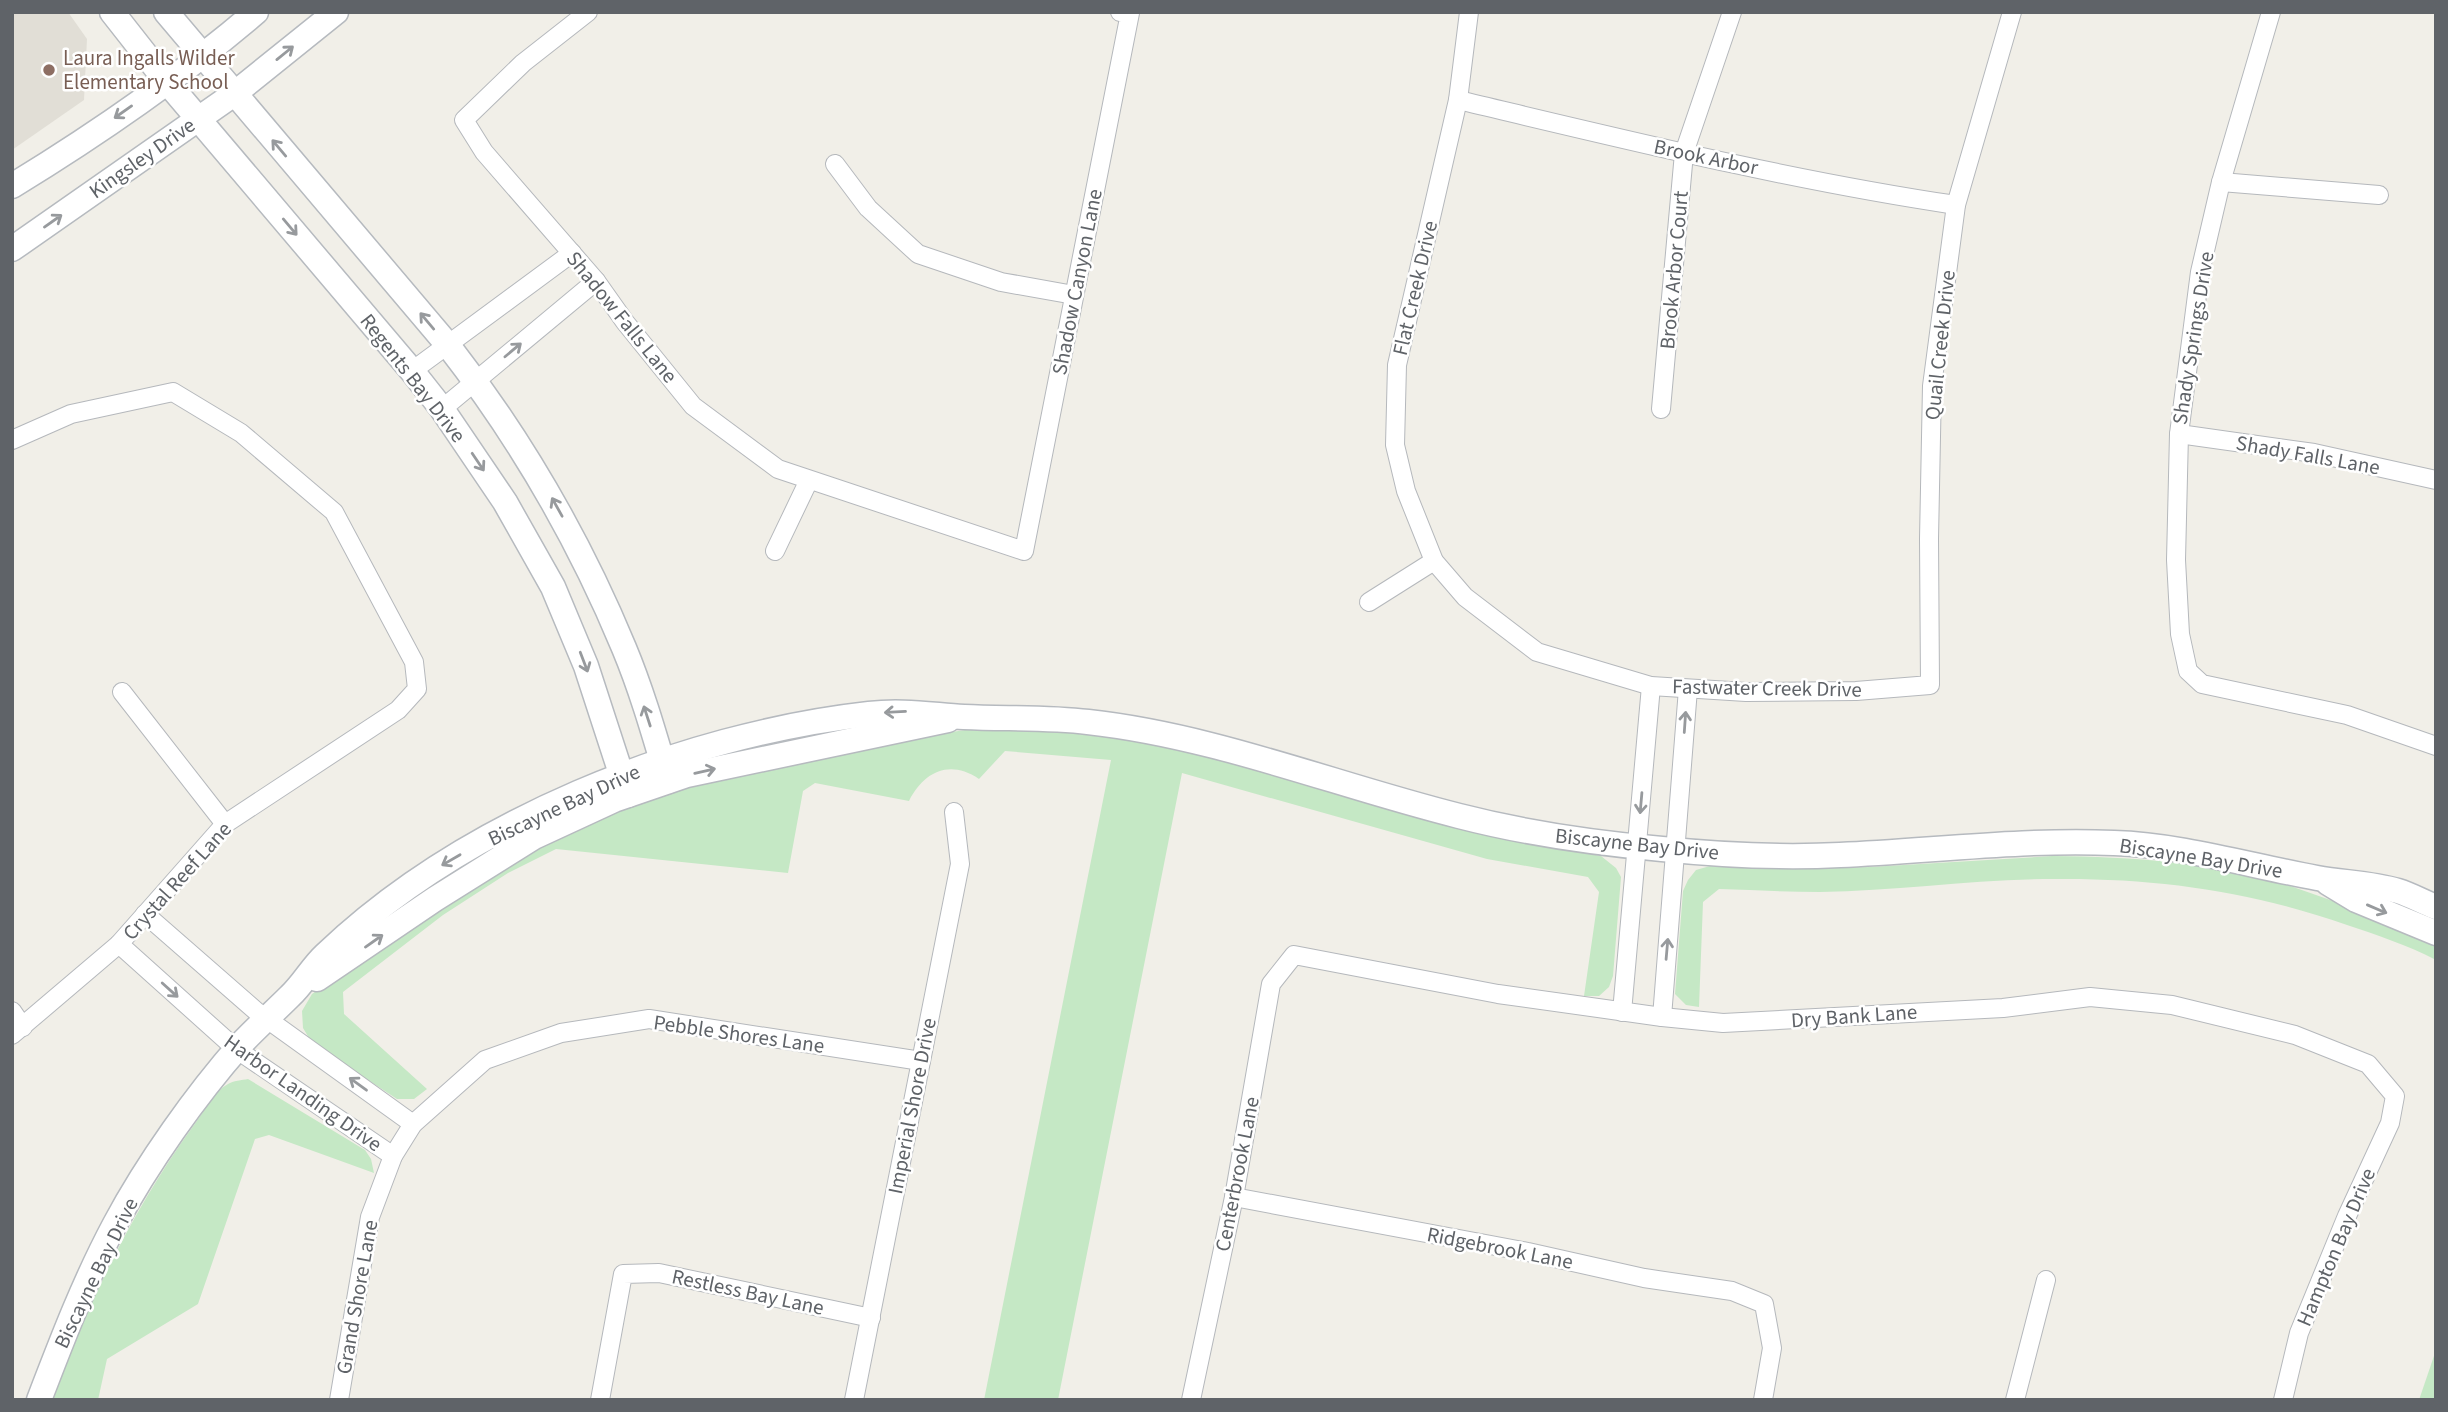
<svg xmlns="http://www.w3.org/2000/svg" width="2448" height="1412" font-family="'Source Sans 3',sans-serif">
<style>
.education{fill:#e1ded6}
.green{fill:#c5e8c5}
.lines{fill:none;stroke-linecap:round;stroke-linejoin:round}
.street-casing{stroke:#b5b8bc;stroke-width:20}
.secondary-casing{stroke:#b6babf;stroke-width:27}
.street{stroke:#fff;stroke-width:18}
.secondary{stroke:#fff;stroke-width:24}
.oneway{stroke:#979a9d}
.education-dot{fill:#8d6e63;stroke:#fff;stroke-width:2.5}
.labels{text-anchor:middle;dominant-baseline:central;stroke-width:5;stroke-linejoin:round;paint-order:stroke}
.education-label{font-size:21px;fill:#785e54;stroke:#fff;text-anchor:start}
.street-label{font-size:21px;fill:#5f6368;stroke:#fff}
</style>
<rect width="100%" height="100%" fill="#f1efe8"/>
<path class="education" d="M12,12H68L87,39L84,100L12,150Z"/>
<g class="green">
<path d="M965,730H1043L1114,738L1186,750L1470,831L1601,856L1616,868L1621,877L1613,976L1609,987L1599,996H1584L1599,892L1588,877L1487,859L1182,773L1058,1400H984L1111,760L1005,751L979,779C949,759 924,772 909,801L815,783L803,791L788,873L556,849L508,873L443,915L343,992L344,1014L427,1089L414,1099H397L312,1043L303,1028L302,1011L312,994L454,895L511,860L584,824L655,797L754,766L872,744Z"/>
<path d="M2053,856C2135,857 2218,862 2296,888C2344,904 2390,923 2436,943V960C2407,945 2377,935 2347,925C2249,891 2158,878 2054,879C1976,879 1898,891 1820,892C1786,892 1752,890 1719,889L1703,902L1699,1007L1686,1005L1675,994L1683,891L1688,880L1696,870L1710,866L1782,869L1870,867Z"/>
<path d="M248,1079L365,1150L371,1159L374,1173L269,1135L255,1139L198,1304L107,1359L98,1400H52C88,1302 133,1209 194,1125C204,1112 213,1092 228,1084C233,1081 242,1080 248,1079Z"/>
<path d="M2436,1350V1400H2419Z"/>
</g>
<g class="lines">
<defs>
<g id="street">
<path d="M588,12L523,63L464,120L484,152L596,281L625,322L693,406L778,469L1024,551L1130,13L1120,12"/>
<path d="M1469,12L1458,100L1397,365L1395,445L1406,491L1434,561L1465,597L1537,652L1651,686L1746,692L1856,691L1930,685L1929,539L1932,386L1956,205L2012,12"/>
<path d="M2271,12L2221,182L2200,272L2179,434L2176,560L2180,634L2188,671L2202,684L2347,715L2436,746"/>
<path d="M1458,100C1623,139 1788,180 1956,205"/>
<path d="M835,164L868,208L918,254L1001,282L1074,295"/>
<path d="M2221,182L2379,195"/>
<path d="M412,371L572,253"/>
<path d="M442,409L596,281"/>
<path d="M1661,409L1684,153L1732,12"/>
<path d="M2179,434L2314,453L2436,480"/>
<path d="M12,440L71,414L173,392L241,433L334,512L414,662L417,689L398,710L225,824L119,944L12,1035"/>
<path d="M775,551L809,480"/>
<path d="M1369,602L1434,561"/>
<path d="M122,692L225,824"/>
<path d="M145,914L256,1011L413,1124"/>
<path d="M119,944L236,1049L393,1156"/>
<path d="M12,1011L23,1027"/>
<path d="M1622,1012L1651,686"/>
<path d="M1662,1017L1688,689"/>
<path d="M1234,1197L1528,1252L1644,1278L1732,1291L1764,1304L1772,1348L1763,1400"/>
<path d="M339,1400L370,1217L393,1156L413,1124L485,1060L561,1033L649,1019L921,1061"/>
<path d="M600,1400L623,1274L659,1273L871,1318"/>
<path d="M854,1400L960,864L954,812"/>
<path d="M1191,1400L1234,1197L1271,984L1294,955L1498,994L1662,1017L1723,1023L2003,1008L2090,997L2172,1005L2295,1035L2368,1064L2395,1096L2390,1123L2347,1216L2299,1333L2283,1400"/>
<path d="M2015,1400L2046,1280"/>
</g>
<g id="secondary">
<path d="M112,12L167,82L412,371L442,409L505,502L553,587L586,666L628,795"/>
<path d="M166,12L447,344C521,439 578,537 624,648C642,691 655,737 668,781"/>
<path d="M12,186C97,134 180,77 256,12"/>
<path d="M12,249L234,94L336,12"/>
<path d="M2328,883L2356,900L2436,933"/>
<path d="M317,979L435,899L534,837L614,800L687,775L948,720"/>
<path d="M39,1400C62,1340 85,1280 115,1224C147,1164 196,1095 241,1044C257,1027 274,1012 290,996C303,984 312,967 325,955C463,823 681,735 869,714C902,710 931,715 964,717C1005,719 1047,717 1088,722C1215,736 1335,785 1459,816C1525,833 1594,843 1662,849C1721,855 1781,858 1840,855C1931,851 2023,839 2114,843C2181,845 2251,866 2317,878C2344,883 2371,883 2398,891C2411,895 2423,902 2436,907"/>
</g>
</defs>
<use href="#street" class="street-casing"/>
<use href="#secondary" class="secondary-casing"/>
<use href="#street" class="street"/>
<use href="#secondary" class="secondary"/>
</g>
<defs><path id="oneway-shaft" d="M-6 0H5M1.5-3L5.5 0L1.5 3" fill="none" stroke-width="1.6" stroke-linecap="round" stroke-linejoin="round" transform="scale(1.75)"/></defs>
<g class="oneway">
<use href="#oneway-shaft" transform="translate(285 53) rotate(-39)"/>
<use href="#oneway-shaft" transform="translate(123 112) rotate(145)"/>
<use href="#oneway-shaft" transform="translate(279 148) rotate(-130)"/>
<use href="#oneway-shaft" transform="translate(53 221) rotate(-35)"/>
<use href="#oneway-shaft" transform="translate(290 227) rotate(50)"/>
<use href="#oneway-shaft" transform="translate(427 321) rotate(-130)"/>
<use href="#oneway-shaft" transform="translate(513 350) rotate(-40)"/>
<use href="#oneway-shaft" transform="translate(478 462) rotate(56)"/>
<use href="#oneway-shaft" transform="translate(557 507) rotate(-119)"/>
<use href="#oneway-shaft" transform="translate(584 662) rotate(69)"/>
<use href="#oneway-shaft" transform="translate(895 712) rotate(177)"/>
<use href="#oneway-shaft" transform="translate(647 716) rotate(-108)"/>
<use href="#oneway-shaft" transform="translate(1685 722) rotate(-86)"/>
<use href="#oneway-shaft" transform="translate(705 771) rotate(-13)"/>
<use href="#oneway-shaft" transform="translate(1641 803) rotate(95)"/>
<use href="#oneway-shaft" transform="translate(451 860) rotate(150)"/>
<use href="#oneway-shaft" transform="translate(2377 909) rotate(23)"/>
<use href="#oneway-shaft" transform="translate(374 941) rotate(-35)"/>
<use href="#oneway-shaft" transform="translate(1667 949) rotate(-85)"/>
<use href="#oneway-shaft" transform="translate(170 990) rotate(42)"/>
<use href="#oneway-shaft" transform="translate(358 1084) rotate(-144)"/>
</g>
<circle class="education-dot" cx="49" cy="70" r="7"/>
<g class="labels">
<g class="education-label">
<text x="63" y="58">Laura Ingalls Wilder<tspan x="63" dy="24">Elementary School</tspan></text>
</g>
<g class="street-label">
<text transform="translate(1706 157) rotate(12)">Brook Arbor</text>
<text transform="translate(142 158) rotate(-35)">Kingsley Drive</text>
<text transform="translate(1674 270) rotate(-85)">Brook Arbor Court</text>
<text transform="translate(1077 282) rotate(-79)">Shadow Canyon Lane</text>
<text transform="translate(1415 288) rotate(-77)">Flat Creek Drive</text>
<text transform="translate(622 317) rotate(51)">Shadow Falls Lane</text>
<text transform="translate(2193 338) rotate(-81)">Shady Springs Drive</text>
<text transform="translate(1940 345) rotate(-84)">Quail Creek Drive</text>
<text transform="translate(413 378) rotate(52)">Regents Bay Drive</text>
<text transform="translate(2308 455) rotate(10)">Shady Falls Lane</text>
<text transform="translate(1767 688) rotate(1)">Fastwater Creek Drive</text>
<text transform="translate(564 805) rotate(-25)">Biscayne Bay Drive</text>
<text transform="translate(1637 844) rotate(6)">Biscayne Bay Drive</text>
<text transform="translate(2201 858) rotate(9)">Biscayne Bay Drive</text>
<text transform="translate(177 881) rotate(-48)">Crystal Reef Lane</text>
<text transform="translate(1854 1016) rotate(-4)">Dry Bank Lane</text>
<text transform="translate(739 1034) rotate(8)">Pebble Shores Lane</text>
<text transform="translate(303 1093) rotate(35)">Harbor Landing Drive</text>
<text transform="translate(912 1106) rotate(-79)">Imperial Shore Drive</text>
<text transform="translate(1237 1174) rotate(-79)">Centerbrook Lane</text>
<text transform="translate(2336 1247) rotate(-67)">Hampton Bay Drive</text>
<text transform="translate(1500 1248) rotate(11)">Ridgebrook Lane</text>
<text transform="translate(96 1273) rotate(-64)">Biscayne Bay Drive</text>
<text transform="translate(748 1292) rotate(12)">Restless Bay Lane</text>
<text transform="translate(357 1297) rotate(-80)">Grand Shore Lane</text>
</g>
</g>
<rect width="2448" height="1412" fill="none" stroke="#5f6368" stroke-width="28"/>
</svg>
